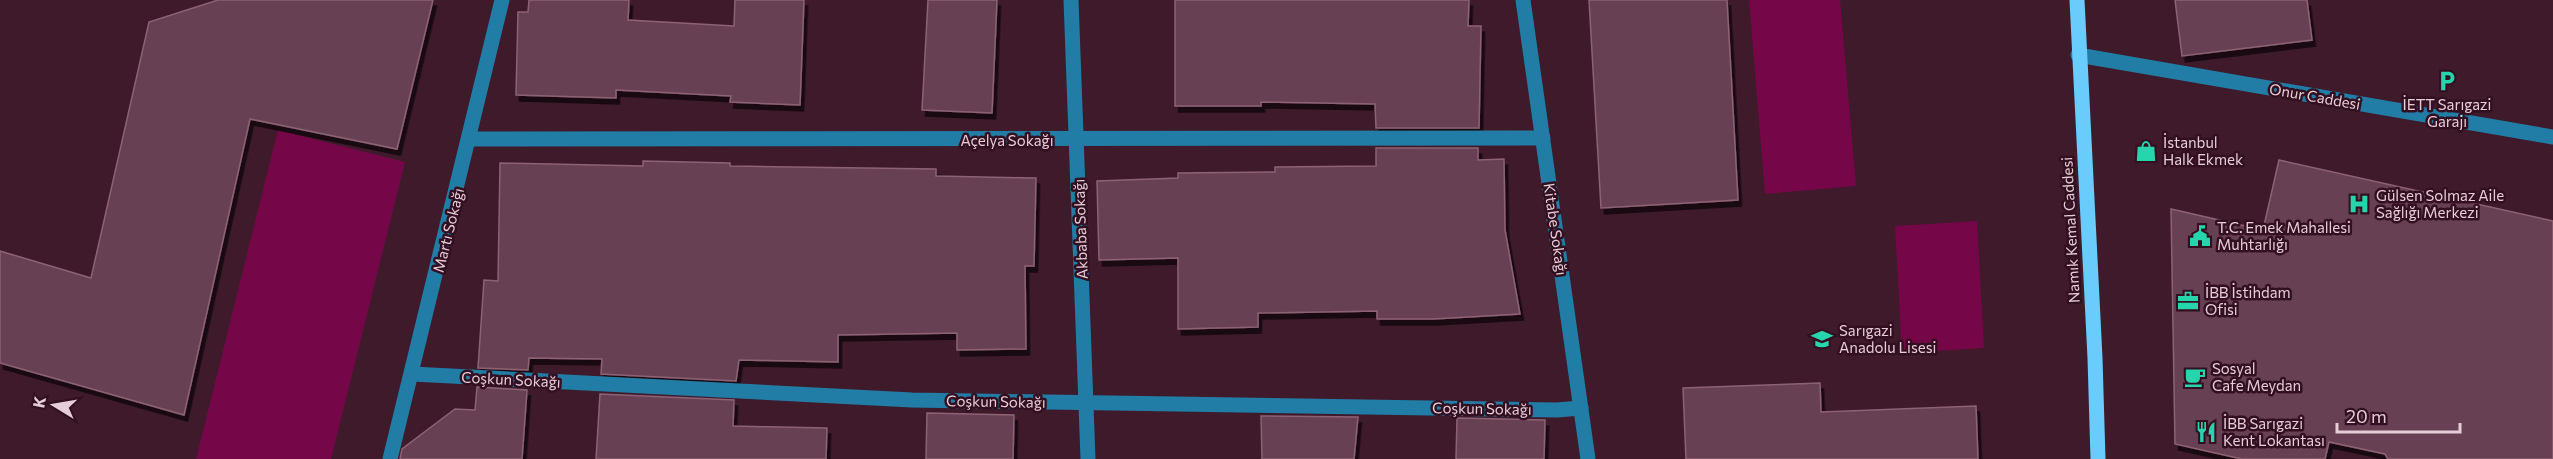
<svg xmlns="http://www.w3.org/2000/svg" width="2553" height="459" font-family="Commissioner,sans-serif">
<style>
.green{fill:#750748}
.building{fill:#684052;stroke:#8d6274;stroke-width:1.5;filter:url(#shadow)}
.lines{fill:none;stroke-linecap:round;stroke-linejoin:round}
.minor{stroke:#217da5;stroke-width:15}
.major{stroke:#69ccfd;stroke-width:15}
.labels{text-anchor:middle;dominant-baseline:central;stroke-width:5;stroke-linejoin:round;paint-order:stroke}
.street-label{font-size:15px;fill:#e5ccd6;stroke:#331021}
.poi-label{font-size:15px;fill:#e5ccd6;stroke:#331021;text-anchor:start}
</style>
<defs>
<filter id="shadow"><feDropShadow dx="3.5" dy="6" stdDeviation="0" flood-color="#0009"/></filter>
</defs>
<rect width="100%" height="100%" fill="#3e1a2b"/>
<g class="green">
<path d="M1749,0H1840L1856,186L1765,194Z"/>
<path d="M278,130L405,162L331,459H196Z"/>
<path d="M1977,221L1984,348L1902,353L1895,226Z"/>
</g>
<g class="building">
<path d="M218,0H433L397,149L250,119L184,415L0,363V251L91,278L149,22Z"/>
<path d="M529,0H629L628,20L734,26L735,0H804L800,105L730,102L731,96L616,90V98L516,95L518,12H528Z"/>
<path d="M928,0H997L992,113L922,110Z"/>
<path d="M1175,0H1469L1468,26H1481L1479,128H1376L1375,104L1261,102V106H1175Z"/>
<path d="M1589,0H1727L1738,200L1601,208Z"/>
<path d="M2175,0H2307L2312,40L2182,56Z"/>
<path d="M1376,148H1478V160L1504,159L1505,230L1520,314L1433,319H1377V311L1258,313V327L1178,329V258L1099,260L1097,181L1178,178V173L1275,172V167L1376,166Z"/>
<path d="M2279,160L2553,221V459H2388L2385,454L2329,442L2325,459H2242L2175,444L2171,209L2263,230Z"/>
<path d="M643,161L730,163V166L936,169V176L1036,178L1034,266H1025L1026,349L957,350V333L838,335V362L739,360L736,381L601,374L602,359L529,358L528,370L478,368L484,280L498,281L500,163L643,166Z"/>
<path d="M1820,383L1821,412L1976,406L1978,459H1686L1683,388Z"/>
<path d="M477,387L527,390L522,459H400L402,449L455,409L475,410Z"/>
<path d="M600,394L734,400L733,426L827,428L826,459H596Z"/>
<path d="M927,413L1014,415L1013,459H926Z"/>
<path d="M1261,416L1358,417L1354,459H1262Z"/>
<path d="M1457,418L1545,420L1544,459H1456Z"/>
</g>
<g class="lines">
<g class="minor">
<path d="M1071,0L1088,459"/>
<path d="M1523,0L1588,459"/>
<path d="M2078,55L2553,137"/>
<path d="M470,139L1543,138"/>
<path d="M412,374L912,400L1557,410L1581,408"/>
<path d="M390,459L502,0"/>
</g>
<path class="major" d="M2077,0L2095,358L2098,459"/>
</g>
<defs>
<symbol id="parking-bare" viewBox="-9 -9 18 18"><path d="M-3.5-5.5H1a3.5 3.5 0 0 1 0 7H-1V5.5H-3.5ZM-1-3.4V-.6H.8a1.4 1.4 0 0 0 0-2.8Z" fill="#27d5ad" stroke="#331021" stroke-width="2.5" paint-order="stroke"/></symbol>
<symbol id="shop-bare" viewBox="-9 -9 18 18"><path d="M-5-2.5h2.3a2.7 3.5 0 0 1 5.4 0H5L5.5 6h-11ZM-1.5-2.5h3a1.5 2.3 0 0 0-3 0Z" fill="#27d5ad" stroke="#331021" stroke-width="2.5" paint-order="stroke"/></symbol>
<symbol id="hospital-bare" viewBox="-9 -9 18 18"><path d="M-5-5h3v3.5h4V-5h3V5h-3V1.5h-4V5h-3Z" fill="#27d5ad" stroke="#331021" stroke-width="2.5" paint-order="stroke"/></symbol>
<symbol id="civic-bare" viewBox="-9 -9 18 18"><path d="M-.6-6.5H3V-4.5H.6V-3L4-1V1h2V6H-6V1h2V-1L-.6-3ZM-1.2 2.5V6h2.4V2.5Z" fill="#27d5ad" stroke="#331021" stroke-width="2.5" paint-order="stroke"/></symbol>
<symbol id="office-bare" viewBox="-9 -9 18 18"><path d="M-6-3h4V-5.5h4V-3h4V5H-6ZM-1-4.5V-3h2v-1.5ZM-6 0V1H6V0Z" fill="#27d5ad" stroke="#331021" stroke-width="2.5" paint-order="stroke"/></symbol>
<symbol id="school-bare" viewBox="-9 -9 18 18"><path d="M0-5L7-2L0 1L-7-2ZM-4 1L0 2.5L4 1V4Q0 6-4 4Z" fill="#27d5ad" stroke="#331021" stroke-width="2.5" paint-order="stroke"/></symbol>
<symbol id="cafe-bare" viewBox="-9 -9 18 18"><path d="M-5.5-4.5H6V0H3Q3 3.5 0 3.5H-2.5Q-5.5 3.5-5.5 0ZM3-3.2v2h1.7v-2ZM-6 4.5H4V6H-6Z" fill="#27d5ad" stroke="#331021" stroke-width="2.5" paint-order="stroke"/></symbol>
<symbol id="restaurant-bare" viewBox="-9 -9 18 18"><path d="M-5-6h1v4h1v-4h1v4h1v-4h1v5L-1.5 .5V6h-2V.5L-5-1ZM5-6V6H3V1.5H1.5Q1.5-4 5-6Z" fill="#27d5ad" stroke="#331021" stroke-width="2.5" paint-order="stroke"/></symbol>
</defs>
<g fill-rule="evenodd">
<use href="#parking-bare" x="2432" y="66" width="30" height="30"/>
<use href="#shop-bare" x="2131" y="136" width="30" height="30"/>
<use href="#hospital-bare" x="2344" y="189" width="30" height="30"/>
<use href="#civic-bare" x="2185" y="221" width="30" height="30"/>
<use href="#office-bare" x="2173" y="286" width="30" height="30"/>
<use href="#school-bare" x="1807" y="324" width="30" height="30"/>
<use href="#cafe-bare" x="2180" y="362" width="30" height="30"/>
<use href="#restaurant-bare" x="2191" y="417" width="30" height="30"/>
</g>
<g class="labels">
<g class="street-label">
<text transform="translate(2315 96) rotate(10)">Onur Caddesi</text>
<text x="1007" y="140">Açelya Sokağı</text>
<text transform="translate(1080 229) rotate(-92)">Akbaba Sokağı</text>
<text transform="translate(1556 229) rotate(82)">Kitabe Sokağı</text>
<text transform="translate(448 230) rotate(-76)">Martı Sokağı</text>
<text transform="translate(2070 230) rotate(-93)">Namık Kemal Caddesi</text>
<text transform="translate(511 379) rotate(3)">Coşkun Sokağı</text>
<text transform="translate(996 401) rotate(1)">Coşkun Sokağı</text>
<text transform="translate(1482 408) rotate(1)">Coşkun Sokağı</text>
</g>
<g class="poi-label">
<text x="2447" y="104" text-anchor="middle">İETT Sarıgazi<tspan x="2447" dy="17">Garajı</tspan></text>
<text x="2163" y="142">İstanbul<tspan x="2163" dy="17">Halk Ekmek</tspan></text>
<text x="2376" y="195">Gülsen Solmaz Aile<tspan x="2376" dy="17">Sağlığı Merkezi</tspan></text>
<text x="2217" y="227">T.C. Emek Mahallesi<tspan x="2217" dy="17">Muhtarlığı</tspan></text>
<text x="2205" y="292">İBB İstihdam<tspan x="2205" dy="17">Ofisi</tspan></text>
<text x="1839" y="330">Sarıgazi<tspan x="1839" dy="17">Anadolu Lisesi</tspan></text>
<text x="2212" y="368">Sosyal<tspan x="2212" dy="17">Cafe Meydan</tspan></text>
<text x="2223" y="423">İBB Sarıgazi<tspan x="2223" dy="17">Kent Lokantası</tspan></text>
</g>
</g>
<g transform="translate(54 405) rotate(281)" stroke="#331021" stroke-width="4.5" paint-order="stroke">
<path d="M0-4.5L10 22L0 15L-10 22Z" fill="#e5ccd6"/>
<text y="-9" font-size="16" font-weight="bold" text-anchor="middle" fill="#e5ccd6">K</text>
</g>
<path d="M2337 423v9h123v-9" fill="none" stroke="#e5ccd6" stroke-width="3"/>
<text x="2346" y="423" font-size="18" fill="#e5ccd6" stroke="#331021" stroke-width="4.5" paint-order="stroke">20 m</text>
</svg>
